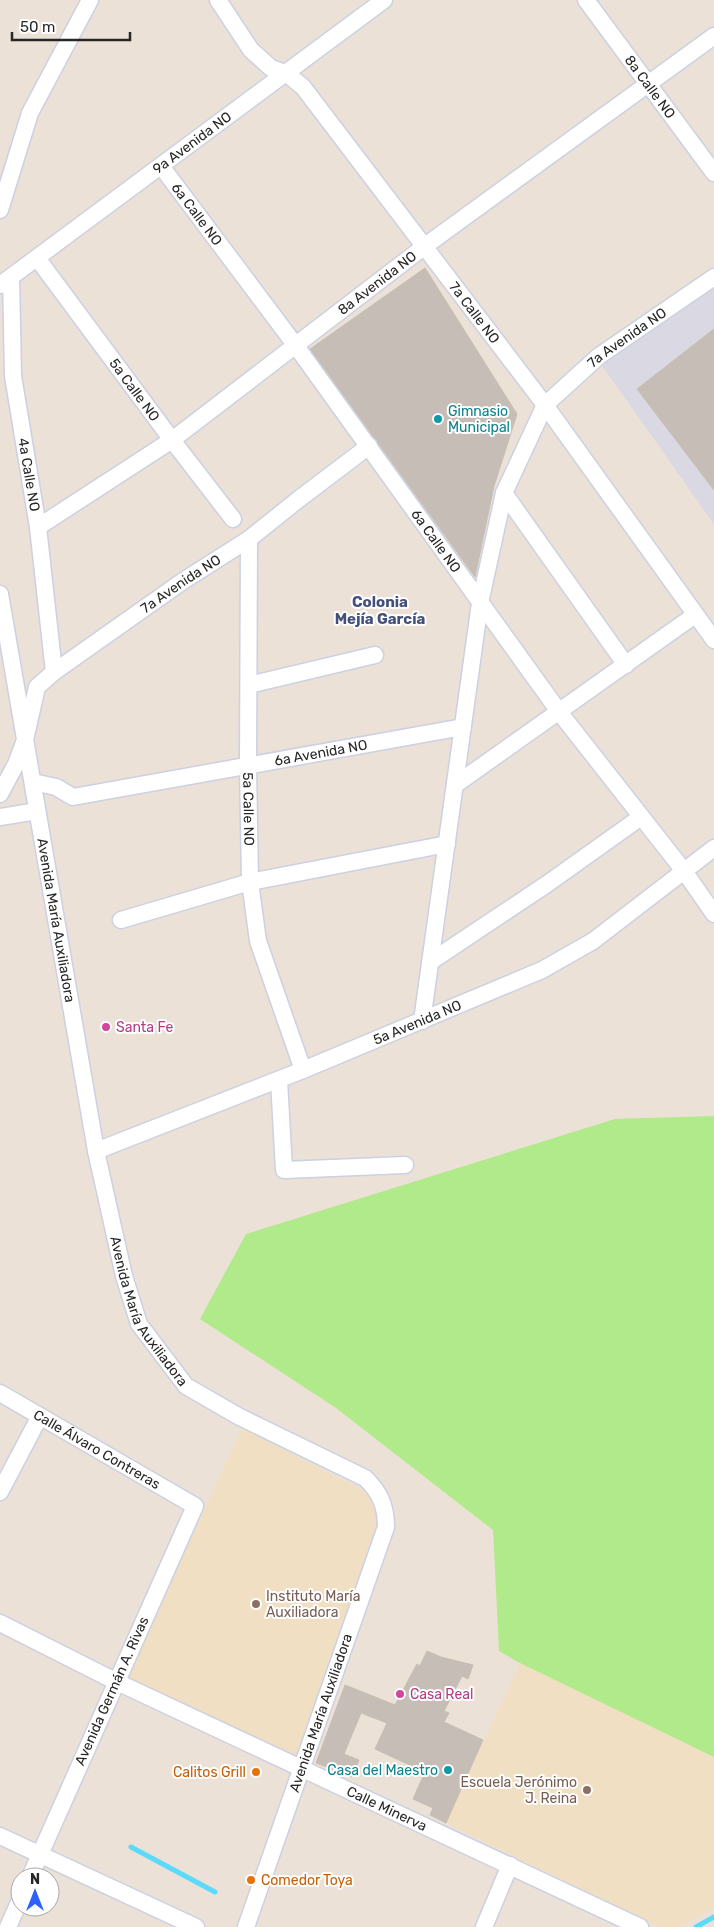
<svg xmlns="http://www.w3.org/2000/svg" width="714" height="1927" font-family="Rubik,sans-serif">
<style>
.industrial{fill:#dad8e3}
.education{fill:#f0dfc2}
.green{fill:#b0ea8b}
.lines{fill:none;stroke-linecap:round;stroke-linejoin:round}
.stream{stroke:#5bdafb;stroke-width:5}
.building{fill:#c6beb6;stroke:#c7bdb0}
.minor-casing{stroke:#cbd1e2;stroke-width:19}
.minor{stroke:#fff;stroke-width:16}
.culture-dot{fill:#0f9aa8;stroke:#fff;stroke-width:2}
.hotel-dot{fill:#d1479c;stroke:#fff;stroke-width:2}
.education-dot{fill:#8d6e63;stroke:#fff;stroke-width:2}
.food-dot{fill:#e8710a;stroke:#fff;stroke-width:2}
.labels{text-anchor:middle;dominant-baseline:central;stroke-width:4;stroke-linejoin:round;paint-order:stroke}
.street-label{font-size:14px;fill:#272727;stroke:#fff}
.culture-label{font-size:14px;fill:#0d838f;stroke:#fff;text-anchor:start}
.hotel-label{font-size:14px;fill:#b23c85;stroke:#fff;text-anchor:start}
.education-label{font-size:14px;fill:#785e54;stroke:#fff;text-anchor:start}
.food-label{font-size:14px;fill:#c56008;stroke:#fff;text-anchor:end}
.neighbourhood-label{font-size:15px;font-weight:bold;fill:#43507b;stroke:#fff}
</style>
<rect width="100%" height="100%" fill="#ece1d6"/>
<path class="industrial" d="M714,280V524L598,360Z"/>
<g class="education">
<path d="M242,1428L368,1493L375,1505L378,1520L376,1530L298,1757L127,1677Z"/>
<path d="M520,1663L714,1757V1908L678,1927H660L446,1823Z"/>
</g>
<path class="green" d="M714,1116V1757L520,1663L499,1651L493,1530L336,1408L200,1319L246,1234L615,1119Z"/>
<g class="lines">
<g class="stream">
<path d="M131,1847L215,1892"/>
<path d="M696,1927L714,1917"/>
</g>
</g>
<g class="building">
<path d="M425,268L517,414L494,486L475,577L310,349Z"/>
<path d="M714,329V490L637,389Z"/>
<path d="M427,1651L441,1657L473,1665L468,1679L462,1676L444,1711L449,1713L444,1722L483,1740L446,1823L430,1815L433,1808L413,1799L425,1772L375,1749L387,1723L361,1713L344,1754L359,1760L352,1777L316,1763L345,1685L395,1705L417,1664L420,1666Z"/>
</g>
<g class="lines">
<defs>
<g id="minor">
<path id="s1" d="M218,0L251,50L271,68L286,73L303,87L545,405L714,640"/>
<path id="s2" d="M586,0L714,173"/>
<path id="s3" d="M161,166L296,346L560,713L684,871L714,914"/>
<path d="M0,210L30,113L90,0"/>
<path id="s4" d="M37,258L172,440L233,519"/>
<path id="s5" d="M11,277L13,376L38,527L54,672"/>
<path id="s6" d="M0,285L384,0"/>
<path d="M504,493L626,665"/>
<path id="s7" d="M38,527L172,440L425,246L714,36"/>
<path id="s8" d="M249,539L248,766L250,882L258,941L303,1070"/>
<path id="s9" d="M0,594L96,1151L124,1276L139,1324L186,1386L238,1416L365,1478C380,1492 386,1506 386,1527L246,1927"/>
<path d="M249,685L375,655"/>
<path id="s10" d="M33,782L56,787L73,797L463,727"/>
<path d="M455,785L695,615"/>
<path id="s11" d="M0,794L16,764L25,740L37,687L54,672L183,581L249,539L299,499L369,446"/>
<path d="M0,817L37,811"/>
<path d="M121,920L250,882L447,844"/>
<path d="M430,962L547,884L641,817"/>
<path id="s12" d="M422,1021L480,603L504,493L545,405L599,356L714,277"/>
<path d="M279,1080L284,1170L405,1165"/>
<path id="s13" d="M96,1151L303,1070L542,970L593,941L714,848"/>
<path id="s14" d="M0,1393L195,1506L30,1877"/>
<path d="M0,1492L40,1416"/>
<path id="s15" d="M0,1623L117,1682L640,1927"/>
<path d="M0,1836L196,1927"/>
<path d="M8,1927L20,1900"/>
<path d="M484,1927L510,1865"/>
</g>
</defs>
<use href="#minor" class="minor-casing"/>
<use href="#minor" class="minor"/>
</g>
<g class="culture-dot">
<circle cx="438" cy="419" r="5"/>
<circle cx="448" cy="1770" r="5"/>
</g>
<g class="hotel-dot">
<circle cx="106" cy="1027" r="5"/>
<circle cx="400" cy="1694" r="5"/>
</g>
<g class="education-dot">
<circle cx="256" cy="1604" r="5"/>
<circle cx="587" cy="1790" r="5"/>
</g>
<g class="food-dot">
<circle cx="256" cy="1772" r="5"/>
<circle cx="251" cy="1880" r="5"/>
</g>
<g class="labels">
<g class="street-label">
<text stroke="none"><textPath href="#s2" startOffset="108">8a Calle NO</textPath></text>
<text stroke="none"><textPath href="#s6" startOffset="239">9a Avenida NO</textPath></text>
<text stroke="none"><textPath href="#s3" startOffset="60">6a Calle NO</textPath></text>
<text stroke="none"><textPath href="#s7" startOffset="418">8a Avenida NO</textPath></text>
<text stroke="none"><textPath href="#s1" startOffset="408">7a Calle NO</textPath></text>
<text stroke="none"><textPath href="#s12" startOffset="738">7a Avenida NO</textPath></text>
<text stroke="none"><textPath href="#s4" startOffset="164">5a Calle NO</textPath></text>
<text stroke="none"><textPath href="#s5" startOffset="199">4a Calle NO</textPath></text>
<text stroke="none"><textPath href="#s3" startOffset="465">6a Calle NO</textPath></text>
<text stroke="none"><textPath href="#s11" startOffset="291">7a Avenida NO</textPath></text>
<text stroke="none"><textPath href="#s10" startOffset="295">6a Avenida NO</textPath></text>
<text stroke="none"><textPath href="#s8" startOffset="270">5a Calle NO</textPath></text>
<text stroke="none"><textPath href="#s9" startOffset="331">Avenida María Auxiliadora</textPath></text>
<text stroke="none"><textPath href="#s13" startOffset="346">5a Avenida NO</textPath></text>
<text stroke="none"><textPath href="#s9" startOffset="736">Avenida María Auxiliadora</textPath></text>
<text stroke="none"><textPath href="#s14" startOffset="112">Calle Álvaro Contreras</textPath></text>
<text transform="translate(112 1691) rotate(-66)">Avenida Germán A. Rivas</text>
<text transform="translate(321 1713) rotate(-71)">Avenida María Auxiliadora</text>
<text stroke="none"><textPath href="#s15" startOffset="429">Calle Minerva</textPath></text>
</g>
<g class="culture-label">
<text x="448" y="411">Gimnasio<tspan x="448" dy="16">Municipal</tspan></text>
<text x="438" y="1770" text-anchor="end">Casa del Maestro</text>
</g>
<g class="hotel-label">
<text x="116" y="1027">Santa Fe</text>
<text x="410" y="1694">Casa Real</text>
</g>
<g class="education-label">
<text x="266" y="1596">Instituto María<tspan x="266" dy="16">Auxiliadora</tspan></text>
<text x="577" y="1782" text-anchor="end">Escuela Jerónimo<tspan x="577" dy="16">J. Reina</tspan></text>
</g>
<g class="food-label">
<text x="246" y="1772">Calitos Grill</text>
<text x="261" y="1880" text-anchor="start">Comedor Toya</text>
</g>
<g class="neighbourhood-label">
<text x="380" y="602">Colonia<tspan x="380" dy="17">Mejía García</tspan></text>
</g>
</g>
<g transform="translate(35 1892)"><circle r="24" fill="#ffffff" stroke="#a9a9a9"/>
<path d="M0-4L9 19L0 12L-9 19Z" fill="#2f61ff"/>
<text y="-8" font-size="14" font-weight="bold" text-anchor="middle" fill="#272727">N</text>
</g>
<path d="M12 32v8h118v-8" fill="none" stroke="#272727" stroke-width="2.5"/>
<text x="20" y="32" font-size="15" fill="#272727" stroke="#ffffff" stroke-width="4" paint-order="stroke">50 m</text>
</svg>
